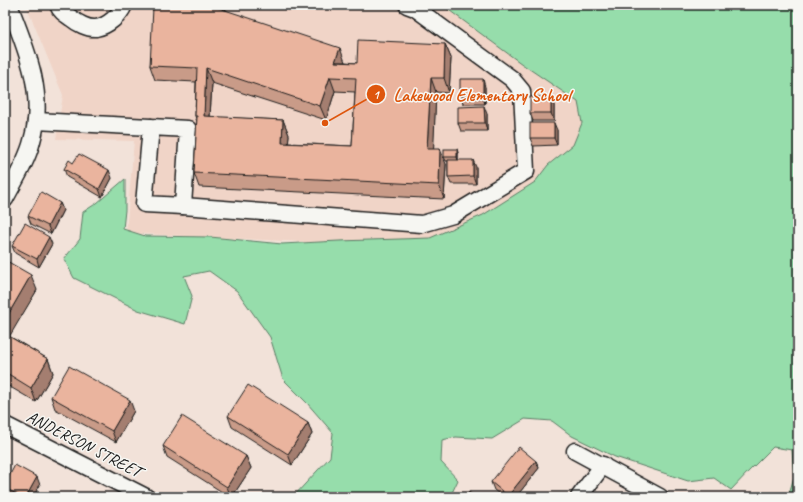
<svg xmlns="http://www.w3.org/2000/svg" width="803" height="502" font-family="Caveat,sans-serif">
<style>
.built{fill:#f0d4c7}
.green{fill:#96ddab;stroke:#597c64}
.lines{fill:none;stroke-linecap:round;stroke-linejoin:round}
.minor-casing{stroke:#1c1c1c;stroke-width:19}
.minor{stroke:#f6f6f2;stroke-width:16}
.wall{fill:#c99b88;stroke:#1c1c1c;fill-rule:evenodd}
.shaded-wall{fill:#a47e6f;stroke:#1c1c1c}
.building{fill:#eab49e;stroke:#1c1c1c;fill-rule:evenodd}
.labels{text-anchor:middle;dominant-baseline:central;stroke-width:3;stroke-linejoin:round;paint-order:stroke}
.street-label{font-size:17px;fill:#1c1c1c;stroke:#f6f6f2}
.leader{fill:none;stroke:#de560d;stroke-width:1.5}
.callout-dot{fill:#de560d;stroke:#f6f6f2;stroke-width:1.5}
.mark-label{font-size:12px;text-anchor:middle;font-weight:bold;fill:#fff}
.callout-label{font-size:18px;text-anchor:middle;font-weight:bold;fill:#de560d;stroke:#f6f6f2;stroke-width:3;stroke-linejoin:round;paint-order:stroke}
</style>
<rect width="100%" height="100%" fill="#f2e2d9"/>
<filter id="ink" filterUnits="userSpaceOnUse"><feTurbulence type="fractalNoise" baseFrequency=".025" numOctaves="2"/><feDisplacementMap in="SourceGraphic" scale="8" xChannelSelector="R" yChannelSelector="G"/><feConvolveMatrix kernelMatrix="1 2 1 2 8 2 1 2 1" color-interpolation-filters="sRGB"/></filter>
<g filter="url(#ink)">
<path class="built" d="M26,5H461L591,107L590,159L424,248L126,233L134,141L56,139L63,95Z"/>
<path class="green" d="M442,5H798V497H788L794,477L792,450L773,447L749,471L731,490L714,478L688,481L615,457L572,436L552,421L525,419L492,439L456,437L442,440L441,462L458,480L450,497H293L330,457L333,433L307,403L283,379L270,337L237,291L209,271L184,276L192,296L185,324L138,310L74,278L64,259L80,239L83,212L97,203L125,179V210L123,229L145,236L210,237L282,244L339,241L430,238L483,215L535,182L548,165L573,145L582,123L578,102L522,64Z"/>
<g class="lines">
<defs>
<g id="minor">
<path d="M58,5C60,11 65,14 71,18C77,23 88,29 96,28C108,26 120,15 124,5"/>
<path d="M36,121L188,129L183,206L144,204L151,127"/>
<path d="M5,199C15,180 27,161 32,141C46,94 26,48 9,5"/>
<path d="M183,206L422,224L453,215L526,171L522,91L512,79L415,8L407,5"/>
<path d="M5,425L146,497"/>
<path d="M575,451L660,497"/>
<path d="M579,497L603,465"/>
</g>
</defs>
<use href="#minor" class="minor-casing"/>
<use href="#minor" class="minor"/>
</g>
<g class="wall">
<path d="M161,5H224L226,9L225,10L345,62L357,63L445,44L451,58L449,93L436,92L433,149L446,164L444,199L199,187L194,173L197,122L195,116L196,82L155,80L150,66L160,8ZM212,83L326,120L335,91L355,92L352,146L288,143L289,135L283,120L210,117Z"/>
<path d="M485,87V104H463L460,96Z"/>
<path d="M551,97L554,105V121H533L530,113Z"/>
<path d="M487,114V131H461L458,123Z"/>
<path d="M557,130V145L533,146L530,138Z"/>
<path d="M457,149L458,153V160L476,167V184H451L448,177V161H446L444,157Z"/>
<path d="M73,163L112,178L102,197L67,177L64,169Z"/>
<path d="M60,203L63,210L51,234L31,224L28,216Z"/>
<path d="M52,244L39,267L15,253L12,246Z"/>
<path d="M5,260L37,290L9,336L48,359L53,373L36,402L5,384Z"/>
<path d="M51,397L134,411L116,442L55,409Z"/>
<path d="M228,416L308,423L312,434L292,465L232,427Z"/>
<path d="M163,446L246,456L251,468L232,497H230L167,457Z"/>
<path d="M536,461L539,468L516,497H503L494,490L491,482Z"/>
<path d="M5,484L40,485L33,497H10L6,495L5,491Z"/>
</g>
<g class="shaded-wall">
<path d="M217,5H224L226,9L221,21L216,7Z"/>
<path d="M445,44L451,58L449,93L444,78Z"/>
<path d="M340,48L345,62H335Z"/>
<path d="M206,68L212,83L209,131L204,116Z"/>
<path d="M330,77L335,91L326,120L320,106Z"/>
<path d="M431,78L436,92L433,163L427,149Z"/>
<path d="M483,79L485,87V104L483,97Z"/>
<path d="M551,97L554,105V121L551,113Z"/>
<path d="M484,106L487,114V131L485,123Z"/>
<path d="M283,120L289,135L287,157L282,143Z"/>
<path d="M554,123L557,130V145L554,138Z"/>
<path d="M440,149L446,164L444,199L439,185Z"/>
<path d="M457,149L458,153V161L457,157Z"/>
<path d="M473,160L476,167V184L473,176Z"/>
<path d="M109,170L112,178L102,197L99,189Z"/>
<path d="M60,203L63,210L51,234L48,226Z"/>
<path d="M49,237L52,244L39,267L37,259Z"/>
<path d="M31,275L37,290L5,344V320Z"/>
<path d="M48,359L53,373L36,402L31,388Z"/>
<path d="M130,400L134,411L116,442L112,431Z"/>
<path d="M308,423L312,434L292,465L288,454Z"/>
<path d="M246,456L251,468L232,497H231L227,487Z"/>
<path d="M536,461L539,468L516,497H508V496Z"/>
<path d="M37,477L40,485L33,497H26Z"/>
</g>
<g class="building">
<path d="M161,5H217L216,7L340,48L335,62L357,63L358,40L445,44L444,78H431L427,149H440L439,185L194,173L197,116H195L197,68L150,66L153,8H160ZM206,68L320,106L330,77L356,78L352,146L282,143L283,120L204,116Z"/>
<path d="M460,79H483V97L460,96Z"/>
<rect x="530" y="97" width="21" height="16"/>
<path d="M484,106L485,123H458V107Z"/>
<rect x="530" y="123" width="24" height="15"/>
<rect x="444" y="149" width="13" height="8"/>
<path d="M79,154L109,170L99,189L64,169L69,160L73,163Z"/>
<path d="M448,160H473V176L448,177Z"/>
<path d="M41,192L60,203L48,226L28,216Z"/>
<path d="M25,223L49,237L37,259L12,246Z"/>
<path d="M5,260L31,275L5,320Z"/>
<path d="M5,334L48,359L31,388L5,372Z"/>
<path d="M69,366L130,400L112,431L51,397Z"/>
<path d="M248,385L308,423L288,454L228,416Z"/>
<path d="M182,416L246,456L227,487L163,446Z"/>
<path d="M519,447L536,461L508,496L491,482Z"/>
<path d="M15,465L37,477L26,497H22L5,488V484Z"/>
<path d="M469,492L475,497H465Z"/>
</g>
</g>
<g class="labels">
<g class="street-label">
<text transform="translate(84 444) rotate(27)">ANDERSON STREET</text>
</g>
</g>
<path class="leader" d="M325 123L376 94"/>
<g class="callout-dot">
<circle cx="325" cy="123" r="4"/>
<circle cx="376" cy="94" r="10"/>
</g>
<g class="mark-label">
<text x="376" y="99">1</text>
</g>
<g class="callout-label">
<text x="482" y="101">Lakewood Elementary School</text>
</g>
<rect width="803" height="502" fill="none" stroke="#f6f6f2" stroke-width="20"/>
<rect x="10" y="10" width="783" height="482" fill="none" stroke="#1c1c1c" stroke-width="1.5" filter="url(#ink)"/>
</svg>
